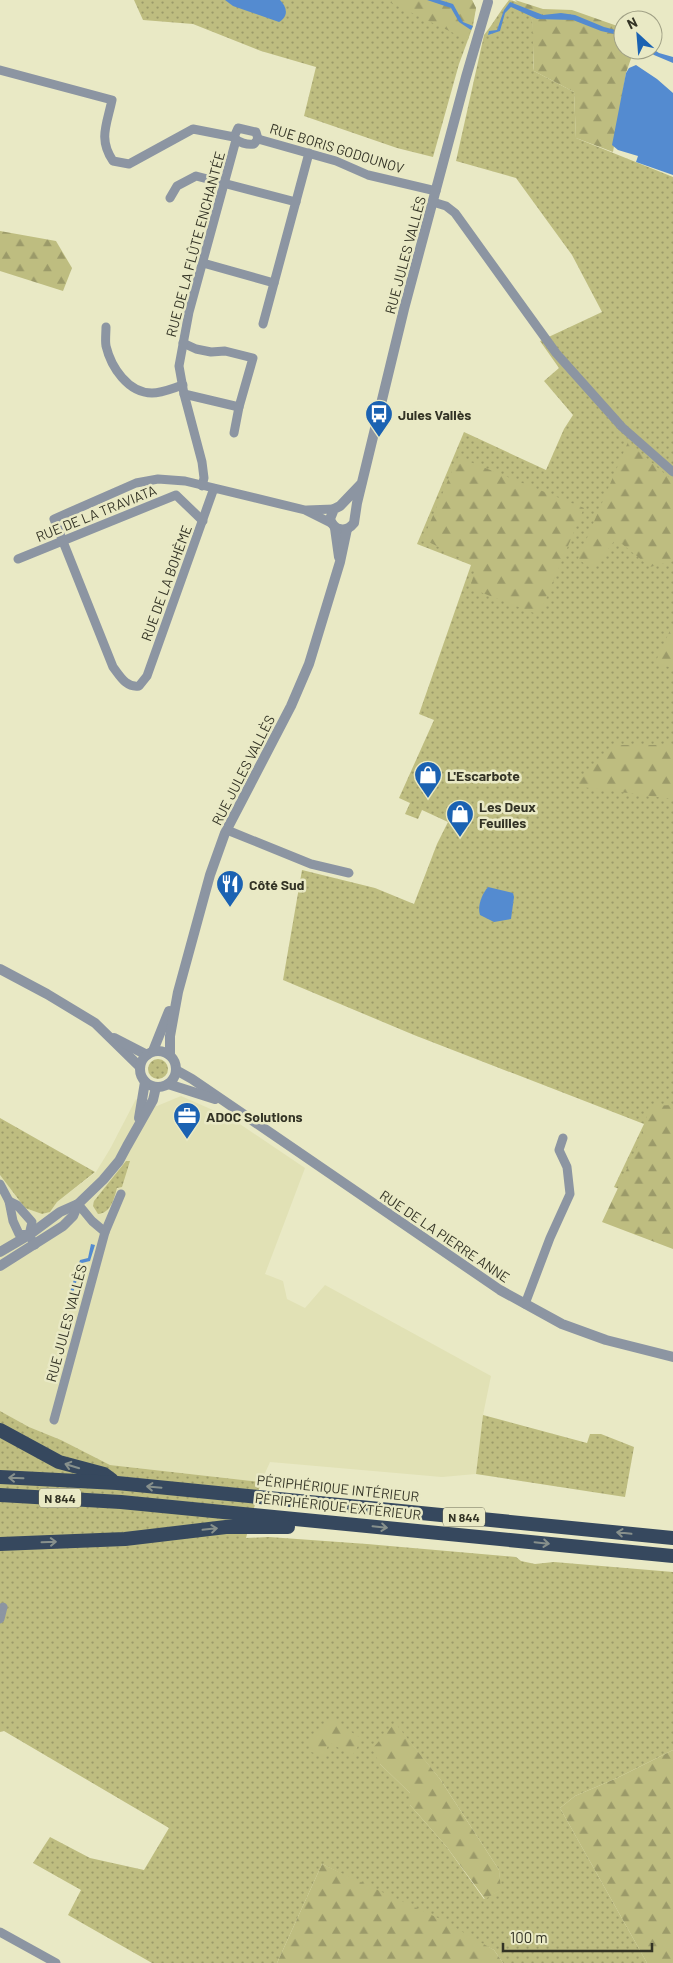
<svg xmlns="http://www.w3.org/2000/svg" width="673" height="1963" font-family="Barlow,sans-serif">
<style>
.built{fill:#e1e1b5}
.grass{fill:url(#grass-dots);fill-rule:evenodd}
.forest{fill:url(#forest-firs)}
.water{fill:#548bd0}
.lines{fill:none;stroke-linecap:round;stroke-linejoin:round}
.minor{stroke:#8c95a2;stroke-width:9}
.tertiary{stroke:#8c95a2;stroke-width:10}
.trunk{stroke:#36485e;stroke-width:14}
.oneway{stroke:#87908c}
.labels{text-anchor:middle;dominant-baseline:central;stroke-width:5;stroke-linejoin:round;paint-order:stroke}
.shield{fill:#e9e9c5;stroke:#6a6a55;stroke-width:1}
.shield-label{font-size:12px;font-weight:bold;fill:#333325}
.street-label{font-size:14px;fill:#333325;stroke:#e9e9c5}
.poi-label{font-size:14px;font-weight:bold;fill:#333325;stroke:#e9e9c5;text-anchor:start}
</style>
<defs>
<pattern id="grass-dots" width="8" height="8" patternUnits="userSpaceOnUse" patternTransform="scale(1.25)"><rect width="8" height="8" fill="#bebd80"/><path d="M2 2h.1M6 6h.1" fill="none" stroke="#9b9a69" stroke-width="1.8" stroke-linecap="round"/></pattern>
<pattern id="forest-firs" width="22" height="20" patternUnits="userSpaceOnUse" patternTransform="scale(1.25)"><rect width="22" height="20" fill="#bebd80"/><path d="M5 1l3.5 6h-7zM16 11l3.5 6h-7z" fill="#9b9a69"/></pattern>
</defs>
<rect width="100%" height="100%" fill="#e9e9c5"/>
<path class="built" d="M181,1096L231,1118L305,1168L265,1274L283,1281L287,1299L305,1308L325,1285L491,1376L483,1415L476,1474L442,1477L270,1462L261,1482L110,1465L61,1440L29,1427L0,1411V1175L25,1208L42,1214L50,1212L57,1202L96,1172L110,1149L136,1099L157,1106Z"/>
<g class="grass">
<path d="M134,0H472L476,8L473,26L459,64L433,157L397,148L304,116L316,67L261,51L193,24L143,20Z"/>
<path d="M509,0C518,0 528,10 532,19C534,27 533,61 534,71L574,92L576,138L673,177V1210L614,1187L644,1124L414,1035L283,980L302,870L375,888L414,904L437,844L448,822L422,810L418,819L405,814L410,803L399,798L434,720L419,714L471,565L417,544L464,432L546,470L564,429L573,415L544,381L559,368L540,341L602,312L572,255L516,178L456,161L484,35C493,24 500,11 509,0Z"/>
<circle cx="158" cy="1069" r="10"/>
<path d="M0,1118L95,1172L57,1202L50,1212L42,1214L25,1208L0,1175Z"/>
<path d="M126,1161H130L122,1187L117,1188C114,1199 111,1213 98,1214L93,1206L94,1201Z"/>
<path d="M0,1411L29,1427L61,1440L110,1465L261,1482L246,1538L269,1537L367,1544L516,1557L521,1561L535,1564L554,1562L673,1572V1750L617,1778L575,1796L560,1808L647,1963H503L494,1950L322,1864L277,1963H152L68,1915L81,1890L33,1863L50,1837L90,1858L144,1870L169,1828L4,1731L0,1732ZM395,1724L440,1779L499,1870L500,1890L484,1899L446,1846L410,1805V1793L380,1764Z"/>
<path d="M483,1415L587,1443L590,1434H601L634,1447L625,1497L476,1474Z"/>
</g>
<g class="forest">
<path d="M385,0H472L476,8L468,40Z"/>
<path d="M515,0L543,9L572,10L623,28V50H634L626,73L613,152L576,138L574,92L534,71L532,19Z"/>
<path d="M0,231L56,241L72,268L63,291L0,271Z"/>
<path d="M628,442L673,481V561L650,567L616,539L592,569L578,559Z"/>
<path d="M458,457L584,508L539,615L470,588L476,566L423,539Z"/>
<path d="M673,624V668L655,663Z"/>
<path d="M612,745H673V799L575,786Z"/>
<path d="M673,1105V1249L602,1222L642,1137L649,1106Z"/>
<path d="M333,1720L362,1739L352,1756L329,1742L324,1757L309,1751L312,1734Z"/>
<path d="M395,1723L440,1779L499,1870L501,1890L485,1899L446,1846L410,1805V1793L380,1764L372,1749Z"/>
<path d="M673,1750V1963H647L560,1808L575,1796L617,1778Z"/>
<path d="M322,1864L440,1919L494,1950L503,1963H277Z"/>
</g>
<g class="water">
<path d="M225,0H280C287,7 289,16 279,22L233,6Z"/>
<path d="M427,0H440L453,4L463,22L473,26L471,30L459,22L451,8Z"/>
<path d="M510,2L543,15L561,13L575,15L604,27L623,32V36L601,31L573,20L537,19L511,7L505,13L500,31L488,35L489,31L497,30L504,10Z"/>
<path d="M653,49L659,53L673,57V63L654,55L647,50Z"/>
<path d="M636,65L657,79L673,93V175L636,162L638,156L618,150L612,145L626,73L629,68Z"/>
<path d="M488,887L513,893L514,897L511,919L494,922L480,915C477,906 482,894 488,887Z"/>
<path d="M91,1244L95,1245L90,1261L82,1263L73,1293L70,1292L80,1260L88,1258Z"/>
</g>
<g class="lines">
<g class="minor">
<path d="M0,70L112,100C107,124 98,139 113,161L129,164L193,129L234,137"/>
<path d="M238,128L256,132L258,139L254,144C248,145 238,143 234,137Z"/>
<path d="M258,139L336,161L368,175L436,191"/>
<path d="M170,198L177,186L196,176L296,202"/>
<path d="M433,202L446,206L455,213L556,353L622,427L673,472"/>
<path d="M203,263L274,283"/>
<path d="M263,324L309,153"/>
<path d="M106,327C106,333 105,340 106,346C111,367 128,393 152,393C162,393 173,388 183,385"/>
<path d="M183,343L196,349L211,352L225,351L253,358L239,407L184,394"/>
<path d="M234,433L239,407"/>
<path d="M202,486L204,478L202,462L184,394L179,366L189,312L236,140"/>
<path d="M214,488L147,676L139,686C126,688 120,676 113,667L54,519L136,483L158,479L185,481L305,510L331,523"/>
<path d="M307,510L334,509"/>
<path d="M18,559L176,495L203,521"/>
<path d="M227,830L311,864L349,873"/>
<path d="M0,1184L9,1201"/>
<path d="M78,1204L92,1221L105,1232"/>
<path d="M29,1235L32,1222L17,1205L9,1201L13,1221L19,1234L29,1235L35,1245"/>
<path d="M525,1304L550,1238L570,1194L567,1167L559,1150L563,1138"/>
<path d="M54,1420L105,1232L121,1194"/>
<path d="M0,1619L3,1607"/>
<path d="M0,1932L56,1963"/>
</g>
<g class="tertiary">
<path d="M362,483L340,506L334,509L330,519C334,531 346,533 354,523L357,503L404,309L466,77L488,2"/>
<path d="M335,528L339,557"/>
<path d="M0,969L47,994L95,1023L140,1067"/>
<path d="M114,1038L147,1055"/>
<circle cx="158" cy="1069" r="18"/>
<path d="M153,1051L169,1011"/>
<path d="M170,1055V1036L178,992L210,875L225,833L291,706L309,664L340,562L347,529"/>
<path d="M176,1070L192,1079L500,1290L562,1324L606,1340L673,1357"/>
<path d="M168,1084L215,1099"/>
<path d="M139,1118L145,1082"/>
<path d="M0,1252L29,1235L60,1212L78,1204L103,1180L119,1161L127,1146L153,1100L156,1087"/>
<path d="M0,1266L63,1226L73,1216L78,1204"/>
</g>
<g class="trunk">
<path d="M0,1430L59,1462L104,1474L112,1480"/>
<path d="M0,1477L117,1483L673,1538"/>
<path d="M0,1495L121,1502L673,1556"/>
<path d="M0,1544L125,1539L226,1527H288"/>
</g>
</g>
<defs><path id="oneway-shaft" d="M-6 0H5M1.5-3L5.5 0L1.5 3" fill="none" stroke-width="1.6" stroke-linecap="round" stroke-linejoin="round" transform="scale(1.25)"/></defs>
<g class="oneway">
<use href="#oneway-shaft" transform="translate(72 1466) rotate(-163)"/>
<use href="#oneway-shaft" transform="translate(16 1478) rotate(-178)"/>
<use href="#oneway-shaft" transform="translate(154 1487) rotate(-175)"/>
<use href="#oneway-shaft" transform="translate(380 1527) rotate(6)"/>
<use href="#oneway-shaft" transform="translate(210 1529) rotate(-6)"/>
<use href="#oneway-shaft" transform="translate(624 1533) rotate(-174)"/>
<use href="#oneway-shaft" transform="translate(49 1542) rotate(-2)"/>
<use href="#oneway-shaft" transform="translate(542 1543) rotate(6)"/>
</g>
<defs>
<symbol id="bus-pin" viewBox="-11 -11 22 30"><path d="M0 17L-7.5 6A9.5 9.5 0 1 1 7.5 6Z" fill="#1b62b2" stroke="#e9e9c5"/><path d="M-5-6H5V4H4V6H2V4H-2V6H-4V4H-5ZM-3.5-4V0h7V-4ZM-3.5 1.2v1.5H-2V1.2ZM2 1.2v1.5H3.5V1.2Z" fill="#fff"/></symbol>
<symbol id="shop-pin" viewBox="-11 -11 22 30"><path d="M0 17L-7.5 6A9.5 9.5 0 1 1 7.5 6Z" fill="#1b62b2" stroke="#e9e9c5"/><path d="M-5-2.5h2.3a2.7 3.5 0 0 1 5.4 0H5L5.5 6h-11ZM-1.5-2.5h3a1.5 2.3 0 0 0-3 0Z" fill="#fff"/></symbol>
<symbol id="restaurant-pin" viewBox="-11 -11 22 30"><path d="M0 17L-7.5 6A9.5 9.5 0 1 1 7.5 6Z" fill="#1b62b2" stroke="#e9e9c5"/><path d="M-5-6h1v4h1v-4h1v4h1v-4h1v5L-1.5 .5V6h-2V.5L-5-1ZM5-6V6H3V1.5H1.5Q1.5-4 5-6Z" fill="#fff"/></symbol>
<symbol id="office-pin" viewBox="-11 -11 22 30"><path d="M0 17L-7.5 6A9.5 9.5 0 1 1 7.5 6Z" fill="#1b62b2" stroke="#e9e9c5"/><path d="M-6-3h4V-5.5h4V-3h4V5H-6ZM-1-4.5V-3h2v-1.5ZM-6 0V1H6V0Z" fill="#fff"/></symbol>
</defs>
<g fill-rule="evenodd">
<use href="#bus-pin" x="363" y="398" width="32" height="43"/>
<use href="#shop-pin" x="412" y="759" width="32" height="43"/>
<use href="#shop-pin" x="444" y="798" width="32" height="43"/>
<use href="#restaurant-pin" x="214" y="868" width="32" height="43"/>
<use href="#office-pin" x="171" y="1100" width="32" height="43"/>
</g>
<g class="labels">
<g class="shield">
<rect x="39" y="1488.5" width="42" height="19" rx="4"/>
<rect x="443" y="1507.5" width="42" height="19" rx="4"/>
</g>
<g class="shield-label">
<text x="60" y="1498">N 844</text>
<text x="464" y="1517">N 844</text>
</g>
<g class="street-label">
<text transform="translate(337 148) rotate(17)">RUE BORIS GODOUNOV</text>
<text transform="translate(195 244) rotate(-75)">RUE DE LA FLÛTE ENCHANTÉE</text>
<text transform="translate(405 255) rotate(-75)">RUE JULES VALLÈS</text>
<text transform="translate(96 513) rotate(-22)">RUE DE LA TRAVIATA</text>
<text transform="translate(166 583) rotate(-70)">RUE DE LA BOHÈME</text>
<text transform="translate(243 770) rotate(-63)">RUE JULES VALLÈS</text>
<text transform="translate(445 1236) rotate(34)">RUE DE LA PIERRE ANNE</text>
<text transform="translate(66 1323) rotate(-75)">RUE JULES VALLÈS</text>
<text transform="translate(338 1488) rotate(6)">PÉRIPHÉRIQUE INTÉRIEUR</text>
<text transform="translate(338 1506) rotate(6)">PÉRIPHÉRIQUE EXTÉRIEUR</text>
</g>
<g class="poi-label">
<text x="398" y="414">Jules Vallès</text>
<text x="447" y="775">L'Escarbote</text>
<text x="479" y="806">Les Deux<tspan x="479" dy="16">Feuilles</tspan></text>
<text x="249" y="884">Côté Sud</text>
<text x="206" y="1116">ADOC Solutions</text>
</g>
</g>
<g transform="translate(638 35) rotate(334)"><circle r="24" fill="#e9e9c5" stroke="#a0a085"/>
<path d="M0-4L9 19L0 12L-9 19Z" fill="#1b62b2"/>
<text y="-8" font-size="14" font-weight="bold" text-anchor="middle" fill="#333325">N</text>
</g>
<path d="M503 1943v8h149v-8" fill="none" stroke="#333325" stroke-width="2.5"/>
<text x="510" y="1943" font-size="15" fill="#333325" stroke="#e9e9c5" stroke-width="4" paint-order="stroke">100 m</text>
</svg>
